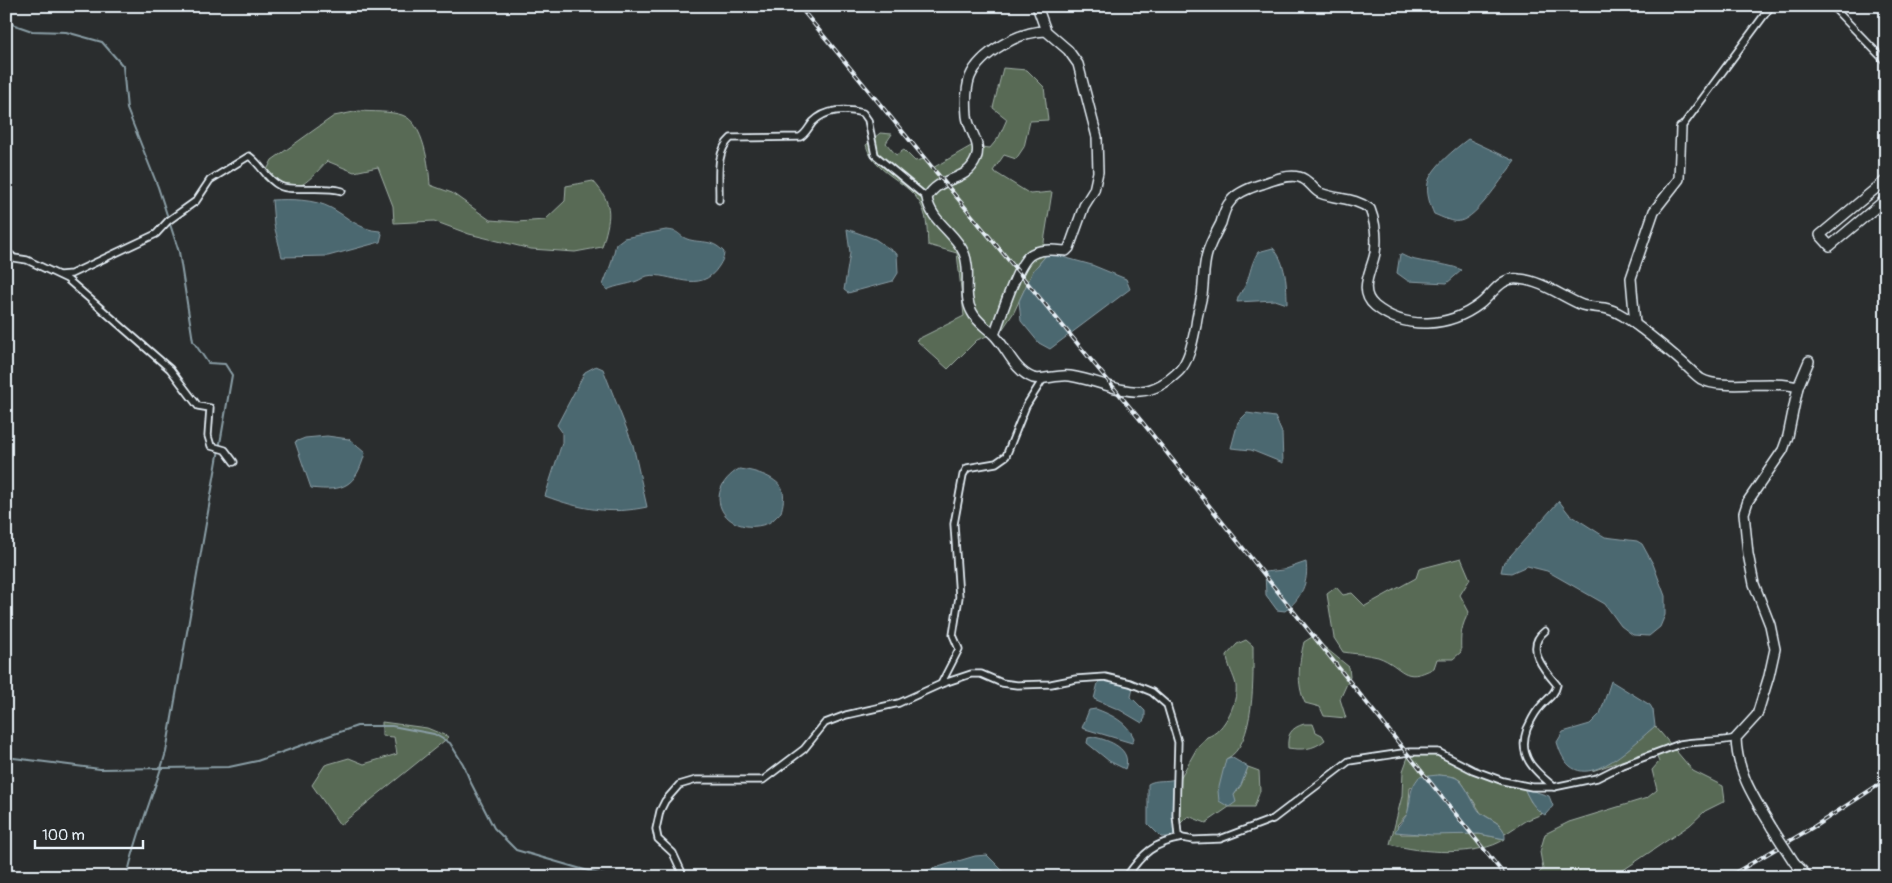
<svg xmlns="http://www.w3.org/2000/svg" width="1892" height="883" font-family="Pangolin,sans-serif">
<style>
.green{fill:#586a54;stroke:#a0aea6}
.water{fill:#4c6770;stroke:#8a9ea6}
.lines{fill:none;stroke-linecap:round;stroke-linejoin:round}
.stream{stroke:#8a9ea6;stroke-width:2}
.street-casing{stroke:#e8f1f8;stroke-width:9}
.secondary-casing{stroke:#e8f1f8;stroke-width:12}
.street{stroke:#2a2d2e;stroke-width:5.5}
.secondary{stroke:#2a2d2e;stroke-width:9}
.rail-casing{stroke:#e8f1f8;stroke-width:4}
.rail{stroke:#2a2d2e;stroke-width:2;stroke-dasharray:5.5;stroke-linecap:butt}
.secondary-bridge-casing{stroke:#e8f1f8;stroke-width:12;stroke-linecap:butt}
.secondary-bridge{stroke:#2a2d2e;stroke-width:9}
</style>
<rect width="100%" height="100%" fill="#2a2d2e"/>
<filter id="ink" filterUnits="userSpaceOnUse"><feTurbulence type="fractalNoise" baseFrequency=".02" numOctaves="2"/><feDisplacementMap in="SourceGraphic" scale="10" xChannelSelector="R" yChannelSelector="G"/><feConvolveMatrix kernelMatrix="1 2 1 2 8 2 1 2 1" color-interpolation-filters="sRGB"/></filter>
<g filter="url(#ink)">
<g class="green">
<path d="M1003,68L1027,70L1044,87L1048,120L1030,121L1024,147L1016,159L1004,155L993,171L1030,194L1052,192L1044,242L1048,253L1033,271L1014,312L1002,330L977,340L948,369L916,340L964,316L957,253L928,245C927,232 928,220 922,207C910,180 874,175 866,145L880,133L892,134L886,143L896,155L904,150L915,161L925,159L931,169L971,146L990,148L999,137L1007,119L993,108Z"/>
<path d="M359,111C373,112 390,111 402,115C424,122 429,167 430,185L452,193L490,220L517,222L545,220L565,201L566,186L593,181C615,205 610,218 602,247L575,252L531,249L469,234L434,221L394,223L393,206L378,167L354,172L327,161C308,182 289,204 263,178L272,160L314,130L334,116Z"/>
<path d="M1461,558L1470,579L1460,595L1469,612C1461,626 1460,636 1461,652L1453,659H1437L1434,668C1402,685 1404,666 1378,657C1367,654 1354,654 1343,652L1334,638L1327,594L1336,587L1343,595L1352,593L1365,606L1416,578L1419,569Z"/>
<path d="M1312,637L1349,667L1350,677L1340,699L1346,718L1324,716L1320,707L1305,703C1296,683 1299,663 1304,642Z"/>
<path d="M1246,640L1253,646C1253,674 1256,746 1226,759L1234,795L1241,785L1248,767L1259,771L1260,791L1254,807H1229L1206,823L1188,816L1176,828L1178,782L1197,748L1207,737C1224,733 1241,698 1235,681C1232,672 1228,666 1227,655L1237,644Z"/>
<path d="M382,722L427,728L449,737L340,825L312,785L325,765L349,758L364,764L397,754L394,737L382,736Z"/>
<path d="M1304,724H1313L1316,732L1322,735L1325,740C1313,750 1302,750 1288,748C1287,734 1291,728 1304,724Z"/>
<path d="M1655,726L1693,771L1723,786L1725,801L1705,811L1690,825L1619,873L1607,877H1535L1543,869L1540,852L1545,834L1569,822L1647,798L1657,790L1652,770L1659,762L1654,750L1592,771L1624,752Z"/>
<path d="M1418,754L1437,756L1472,773L1524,788L1531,802L1542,814L1525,821L1505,834L1499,824L1481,813L1461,781L1455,777L1438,775L1410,788L1408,813L1397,825L1401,834H1479L1505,839C1479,857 1419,853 1390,844L1402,796L1403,771L1408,757Z"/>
</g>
<g class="water">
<path d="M1468,139L1515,161C1504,175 1477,218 1460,221C1452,223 1442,217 1434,214C1430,205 1426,193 1428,183C1431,168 1456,148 1468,139Z"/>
<path d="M272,200C289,199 315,199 331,208C348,217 359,230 380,231L382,234L380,242L328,256L282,257L274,225Z"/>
<path d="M847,229L875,239L897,254L898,273L893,281L848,293L844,290L850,253Z"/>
<path d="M666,230C681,231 677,235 687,239C701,244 711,238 724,252C724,258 722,261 719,266C700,297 669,271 647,276C644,277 640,280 637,281C627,285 617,285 607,290L603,285L611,264L616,244L624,238Z"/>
<path d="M1273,248C1286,262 1287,286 1287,304L1275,300L1237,302C1238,294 1243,291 1246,284C1251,271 1251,264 1258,252Z"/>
<path d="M1048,253L1092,265L1126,279L1130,289L1050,349L1039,343L1021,321L1019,301L1033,271Z"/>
<path d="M1400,254C1419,265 1442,261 1462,270L1447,283L1408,281L1397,273Z"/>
<path d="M596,366L603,369L633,445L647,507C610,515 580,509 545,496L562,443V432L557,425L585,372Z"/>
<path d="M1247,413L1275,417L1282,433L1283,463L1251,450L1231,448L1238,422Z"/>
<path d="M327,436L349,439L365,453C356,486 344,492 311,488L295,442L305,438Z"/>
<path d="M739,469C751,470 776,476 782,489C785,496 783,505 781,512C777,516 772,522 766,524C725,537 699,493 739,469Z"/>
<path d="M1559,501L1569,514L1605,537L1637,541L1642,544L1653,564L1665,596V615L1660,627L1649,636L1633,635L1621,626L1605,604L1547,571L1527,566L1511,573L1501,572L1503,564Z"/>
<path d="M1306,562C1309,582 1301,599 1285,611L1277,610L1266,595L1265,572L1283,570Z"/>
<path d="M1103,680L1133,688L1131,697L1145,711V718L1142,723L1120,710L1094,699L1098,683Z"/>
<path d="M1611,681L1650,705L1653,710L1655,726C1627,750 1574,805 1557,742L1563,732L1590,724L1600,714Z"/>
<path d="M1096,709C1112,715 1127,722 1134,738L1132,743L1082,728L1089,710Z"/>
<path d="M1094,737C1109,740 1133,749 1125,769L1109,761L1087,743L1088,738Z"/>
<path d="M1231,757L1248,767L1241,785L1234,795L1236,802L1229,807L1219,801L1218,791L1226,759Z"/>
<path d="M1438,775C1445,776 1455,775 1460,781C1468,789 1472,802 1479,811C1487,820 1506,822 1505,839L1479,834L1432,835L1395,832C1398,824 1406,819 1408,811C1412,796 1408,791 1419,777Z"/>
<path d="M1175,779L1176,828L1172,837H1161L1148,824V784C1156,779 1166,782 1175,779Z"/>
<path d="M1524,788L1549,796L1553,806L1545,815C1534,809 1529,799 1524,788Z"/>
<path d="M987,855L1002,870L1003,877H905L975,856Z"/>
</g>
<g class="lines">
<g class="stream">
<path d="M6,22L32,31L66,32L102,42L123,66L127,109L158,187L179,252L193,341L208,363L225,364L232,375L166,752C154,794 136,834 127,877"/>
<path d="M6,757L100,769L229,767L257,761L357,726H392L434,734L450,743L463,764L471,783L494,828L516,850L609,877"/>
</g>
<defs>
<g id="street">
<path d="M1832,6L1886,62"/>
<path d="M1681,128L1771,6"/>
<path d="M719,200C720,180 714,153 731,138L800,137C806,134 808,128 813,122C826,109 846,108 863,113L868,120L875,155L927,198"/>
<path d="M6,251L14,258L27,260L67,279L170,369L198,406L210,408L208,436L211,446L225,450L234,462"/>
<path d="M60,275L71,274L156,234L168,221L196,201L210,180L249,156C261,164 266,179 280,186C291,192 324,185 342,191"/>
<path d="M1545,631C1524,647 1544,670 1557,685C1555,695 1547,699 1541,706C1534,713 1531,721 1527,729C1517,757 1535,771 1554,787"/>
<path d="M941,684L971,674H981L1002,683L1017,685L1051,684L1076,679L1105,677L1130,683L1152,692L1167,705L1178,742L1176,815L1178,835L1182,838L1194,840L1220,839L1273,819L1349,761L1409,752H1438L1473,770L1503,781L1532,787H1554L1597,778L1623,765L1680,744C1699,740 1717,743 1736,738"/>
<path d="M684,877L673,853L658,839L656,829L660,811L665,801L679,785L696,780H763L804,749L825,723L846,715L899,703L941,684L959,649L953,635L959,597L954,524L963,475L967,468L996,463L1006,456L1026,406L1043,379"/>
<path d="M1126,877C1143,853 1153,843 1182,838"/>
</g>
<g id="secondary">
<path d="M1037,6L1046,31"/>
<path d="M1886,180L1820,235L1830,246L1886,199"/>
<path d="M1635,324L1631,278L1654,211L1679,179L1681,128"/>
<path d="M994,335C1001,317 1016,267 1029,256C1038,248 1055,250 1066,251L1069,248L1084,206L1094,190L1098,172L1097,137L1078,64L1068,50L1046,31C1020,31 980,53 970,77C966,88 966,104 967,116C969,132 982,142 976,159C966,184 940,174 927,198C931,222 955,232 964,253C972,272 962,295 972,312C977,322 985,326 993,334C1007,347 1013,370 1033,378C1042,381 1058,374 1070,376C1115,383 1140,409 1179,371C1190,360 1193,339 1196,325C1197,315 1200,305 1202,295C1204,282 1203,267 1207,254C1210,243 1216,233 1221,223C1223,216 1225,207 1230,202C1236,193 1252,187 1262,184C1273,180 1288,174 1299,177C1309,179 1312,189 1320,193C1338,200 1354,197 1370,209C1375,222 1377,239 1375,253C1372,270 1357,291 1375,306C1406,331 1450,327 1480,304C1493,294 1501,276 1519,279C1542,281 1561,296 1582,305C1589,307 1597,307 1604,308C1619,311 1631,321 1643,330C1657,341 1671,352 1684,364C1689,368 1695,375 1701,379C1723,391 1770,379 1798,387"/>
<path d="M1772,828C1755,799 1737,774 1736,738L1757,715L1769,676L1775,649L1770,625L1754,584L1748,554L1744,513L1748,501L1783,450L1788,436L1798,387L1809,361"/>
<path d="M1794,862L1808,877"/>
</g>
</defs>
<use href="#street" class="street-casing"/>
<use href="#secondary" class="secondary-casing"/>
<use href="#street" class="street"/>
<use href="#secondary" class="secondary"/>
<defs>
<g id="rail">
<path d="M799,6L1143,423L1506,877"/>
<path d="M1728,877L1815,826L1886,780"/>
</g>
</defs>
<use href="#rail" class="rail-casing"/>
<use href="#rail" class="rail"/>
<defs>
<path id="secondary-bridge" d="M1772,828L1794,862"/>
</defs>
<use href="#secondary-bridge" class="secondary-bridge-casing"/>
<use href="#secondary-bridge" class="secondary-bridge"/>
</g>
</g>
<rect width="1892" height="883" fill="none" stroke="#2a2d2e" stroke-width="25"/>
<rect x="12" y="12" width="1867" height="858" fill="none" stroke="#e8f1f8" stroke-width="2" filter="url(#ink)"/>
<path d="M35 840v8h108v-8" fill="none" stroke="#e8f1f8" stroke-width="2.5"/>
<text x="42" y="840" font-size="15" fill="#e8f1f8" stroke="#2a2d2e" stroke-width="4" paint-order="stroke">100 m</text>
</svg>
